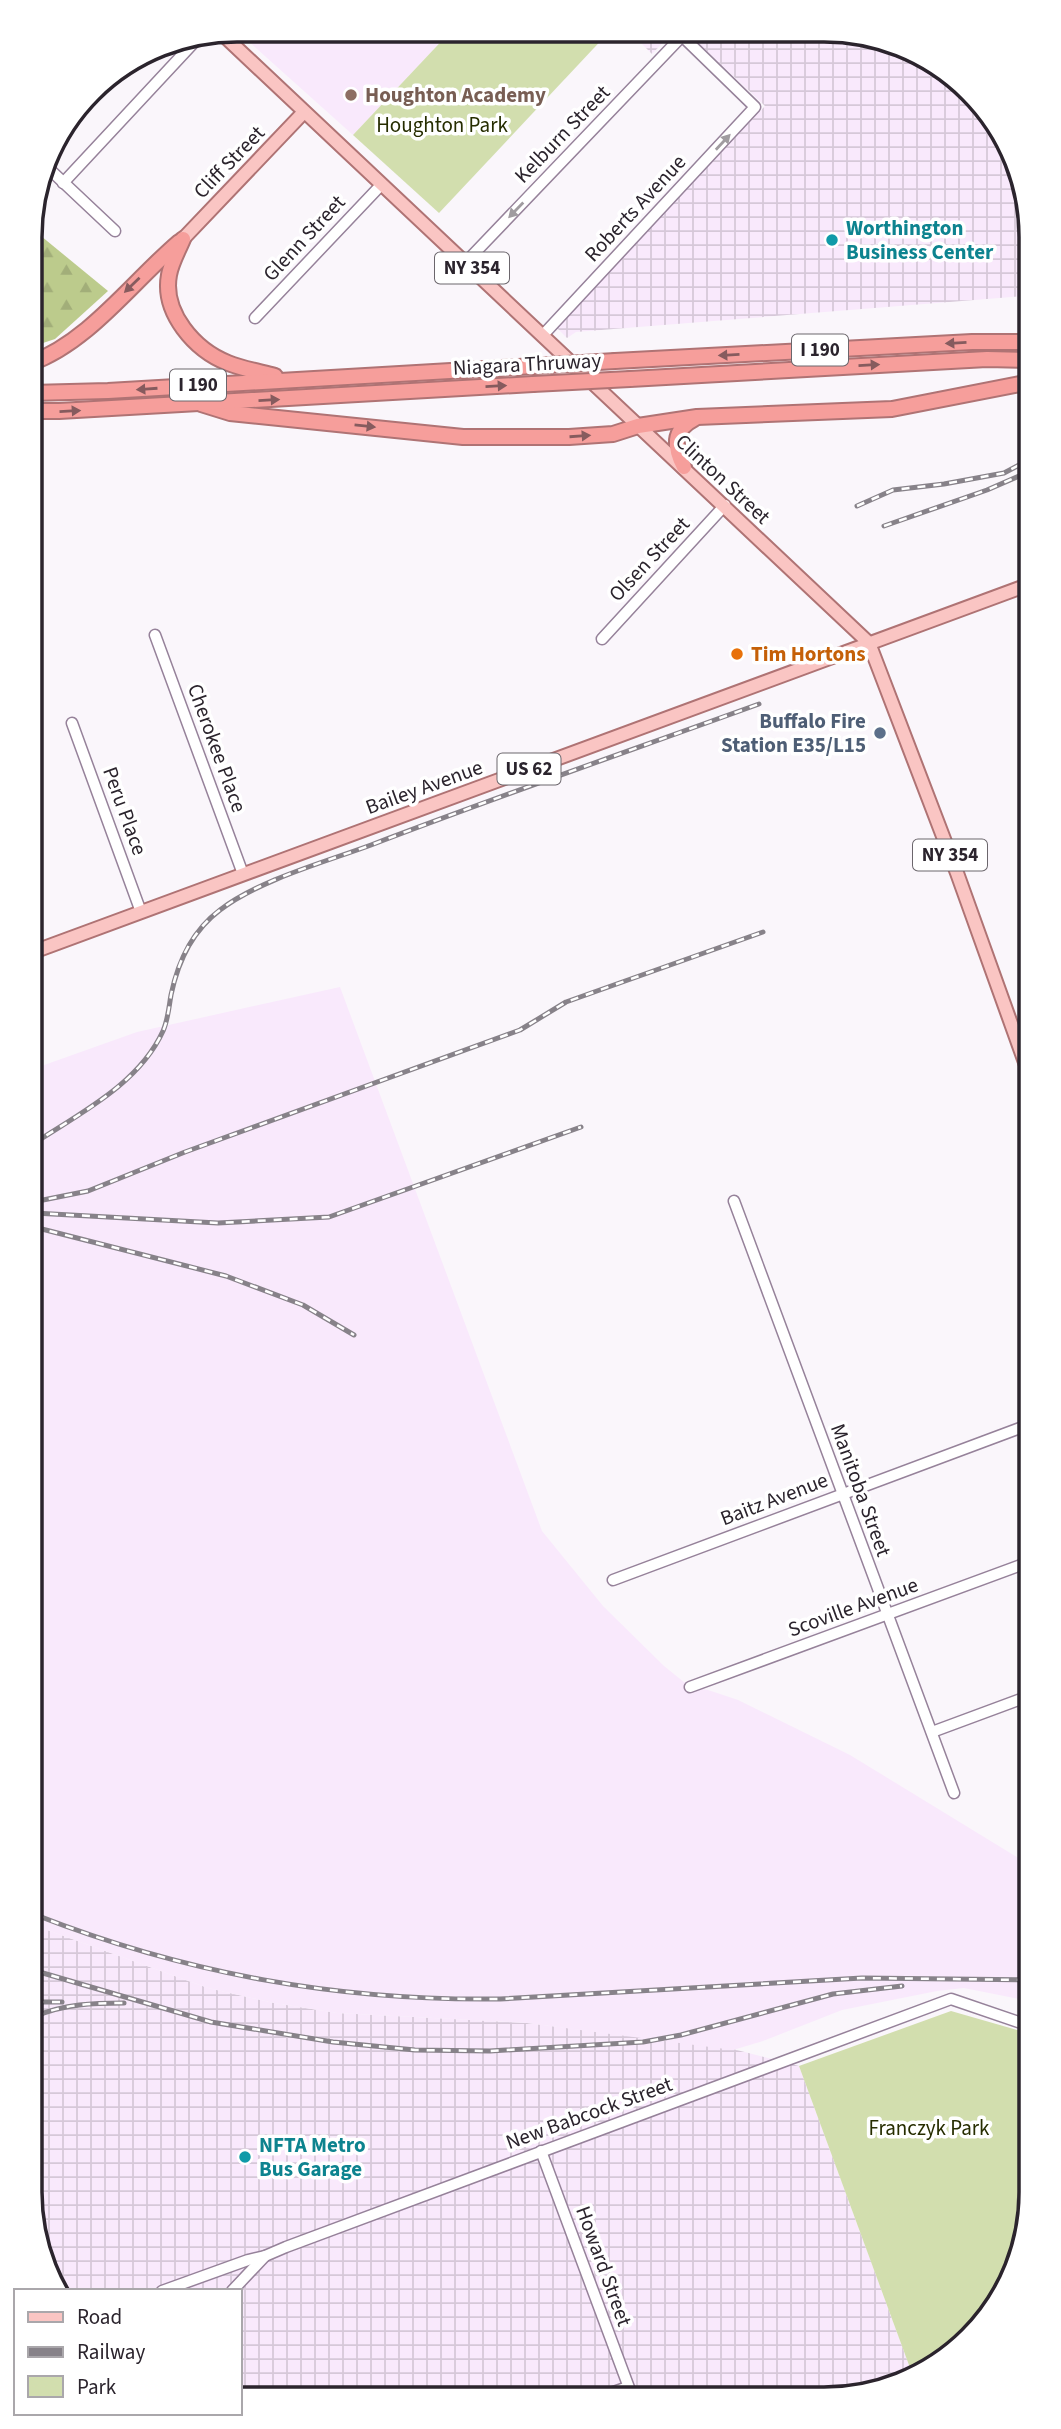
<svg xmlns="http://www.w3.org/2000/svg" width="1061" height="2429" font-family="'Source Sans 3',sans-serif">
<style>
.industrial{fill:url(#industrial-grid)}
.built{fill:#f9e9fc}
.forest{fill:url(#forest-firs)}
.park{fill:#d2deae}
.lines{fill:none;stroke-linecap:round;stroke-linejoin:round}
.minor-casing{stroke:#96829a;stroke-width:13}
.major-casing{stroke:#af7374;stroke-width:16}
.highway-casing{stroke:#af7374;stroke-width:18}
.minor{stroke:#fff;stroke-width:10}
.major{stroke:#fac5c3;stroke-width:12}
.highway{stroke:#f69e9b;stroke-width:14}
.rail-casing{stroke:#878289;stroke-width:5}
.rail{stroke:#fff;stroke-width:2.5;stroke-dasharray:8;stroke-linecap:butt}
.highway-bridge-casing{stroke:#af7374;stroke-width:18;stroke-linecap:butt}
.highway-bridge{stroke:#f69e9b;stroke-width:14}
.oneway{fill:#a09ca0}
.oneway2{fill:#865b5e}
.education-dot{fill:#8d6e63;stroke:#fff;stroke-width:2.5}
.culture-dot{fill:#0f9aa8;stroke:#fff;stroke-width:2.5}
.food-dot{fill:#e8710a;stroke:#fff;stroke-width:2.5}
.service-dot{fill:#5c6f8a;stroke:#fff;stroke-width:2.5}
.labels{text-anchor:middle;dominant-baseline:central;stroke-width:7;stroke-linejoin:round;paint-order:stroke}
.shield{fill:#fff;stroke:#6b666c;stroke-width:2}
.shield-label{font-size:19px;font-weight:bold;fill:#2b242d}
.education-label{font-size:21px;font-weight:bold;fill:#785e54;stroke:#fff;text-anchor:start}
.park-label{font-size:21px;fill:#262d00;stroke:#fff}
.street-label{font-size:21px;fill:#2b242d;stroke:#fff}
.culture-label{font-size:21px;font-weight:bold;fill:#0d838f;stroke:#fff;text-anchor:start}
.food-label{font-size:21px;font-weight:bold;fill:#c56008;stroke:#fff;text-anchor:start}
.service-label{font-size:21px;font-weight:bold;fill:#4e5e75;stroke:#fff;text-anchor:end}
.rim{fill:none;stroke:#2b242d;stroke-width:3.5}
</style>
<defs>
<pattern id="industrial-grid" width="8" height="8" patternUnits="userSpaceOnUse" patternTransform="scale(1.75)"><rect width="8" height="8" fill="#f9e9fc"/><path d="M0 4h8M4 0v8" fill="none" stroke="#d6c8d8"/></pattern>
<pattern id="forest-firs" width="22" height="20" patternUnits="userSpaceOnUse" patternTransform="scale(1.75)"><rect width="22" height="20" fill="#bccb8c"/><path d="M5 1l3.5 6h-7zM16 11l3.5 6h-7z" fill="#a2ae79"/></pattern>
</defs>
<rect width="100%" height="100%" fill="#faf6fb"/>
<g class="industrial">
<path d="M630,32H673L652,54Z"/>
<path d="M688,33L864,34L961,82L1024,183V296L576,332L567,338L557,328L765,106Z"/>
<path d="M36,1926L208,1988L274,2003L337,2013L527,2023L733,2049L799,2066L913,2376L878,2392L240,2395V2291H65L37,2246Z"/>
</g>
<g class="built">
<path d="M236,30L451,31L353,135Z"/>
<path d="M340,987L542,1531L603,1606L664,1666L690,1687L708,1690L738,1700L850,1755L1030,1865V2001L964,1988L937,1991L842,2010L763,2041L733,2050L527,2023L337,2013L274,2003L208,1988L36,1926L33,1069L137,1032Z"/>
</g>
<path class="forest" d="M30,227L108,291L55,339L31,347Z"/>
<g class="park">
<path d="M451,31L609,32L439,213L353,135Z"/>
<path d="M951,2011L1021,2031L1030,2055L1031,2206L1015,2271L980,2328L939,2364L913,2376L799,2066Z"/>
</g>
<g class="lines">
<defs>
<g id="minor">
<path d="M46,166L115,231"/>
<path d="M63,183L199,37"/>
<path d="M466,262L685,33"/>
<path d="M255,318L382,184"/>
<path d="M543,335L755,107L682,36"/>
<path d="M155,635L243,874"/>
<path d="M602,639L725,505"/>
<path d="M72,723L141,912"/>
<path d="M734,1201L954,1793"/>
<path d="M613,1580L1028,1425"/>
<path d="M690,1687L1029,1562"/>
<path d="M932,1732L1029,1696"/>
<path d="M541,2151L631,2393"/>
<path d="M162,2291L248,2260L265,2256L286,2247L951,1999L1030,2026"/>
<path d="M232,2291L265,2256"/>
<path d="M611,2393L628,2387"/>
</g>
<g id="major">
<path d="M221,33L869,643L957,873L1027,1068"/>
<path d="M183,239L303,113"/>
<path d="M33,952L1025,586"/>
</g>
<g id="highway">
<path d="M183,239C178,251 171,263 169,275C162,313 195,350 228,363C243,369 260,372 275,376"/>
<path d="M615,361L972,342H1025"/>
<path d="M31,363C89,342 133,281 179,242"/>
<path d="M630,379L987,359L1025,360"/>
<path d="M31,393L108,391L518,367"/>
<path d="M201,404L230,413L463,437H569L613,434L638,426L697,417L892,409L1025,383"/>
<path d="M31,411H59L533,384"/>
<path d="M684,467C674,448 672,430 694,419"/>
</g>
</defs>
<use href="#minor" class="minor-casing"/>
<use href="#major" class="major-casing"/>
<use href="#highway" class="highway-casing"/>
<use href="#minor" class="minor"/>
<use href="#major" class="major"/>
<use href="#highway" class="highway"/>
<defs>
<g id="rail">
<path d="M857,506L893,490L944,484L1004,473L1025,462"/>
<path d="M884,526L987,490L1019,476"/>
<path d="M33,1144C80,1113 139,1084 163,1031C168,1020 169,1006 171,995C178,961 192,931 220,910C259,880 325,862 371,845C499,796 629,751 759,704"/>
<path d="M33,1202L88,1191L185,1152L520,1030L566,1002L763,932"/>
<path d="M34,1213L218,1223L329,1217L581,1127"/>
<path d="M34,1227L226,1276L303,1305L354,1335"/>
<path d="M36,1915C187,1974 338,2001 500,1999L862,1978L1030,1980"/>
<path d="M36,1971L211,2022L333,2042L415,2050L490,2051L643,2042L681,2035L833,1994L902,1986"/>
<path d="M36,2002H62"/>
<path d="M36,2016C65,2004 93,2003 124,2003"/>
</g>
</defs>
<use href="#rail" class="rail-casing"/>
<use href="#rail" class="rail"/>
<defs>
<g id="highway-bridge">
<path d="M518,367L615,361"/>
<path d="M533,384L630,379"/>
</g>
</defs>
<use href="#highway-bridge" class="highway-bridge-casing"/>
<use href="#highway-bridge" class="highway-bridge"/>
</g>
<defs><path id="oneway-solid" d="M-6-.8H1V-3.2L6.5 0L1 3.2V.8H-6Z" transform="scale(1.75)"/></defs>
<g class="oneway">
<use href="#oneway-solid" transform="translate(723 142) rotate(-47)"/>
<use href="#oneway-solid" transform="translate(516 210) rotate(134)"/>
</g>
<g class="oneway2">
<use href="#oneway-solid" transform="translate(132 285) rotate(136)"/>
<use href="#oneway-solid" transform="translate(956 343) rotate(177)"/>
<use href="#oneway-solid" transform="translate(729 355) rotate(177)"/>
<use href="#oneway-solid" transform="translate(869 365) rotate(-3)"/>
<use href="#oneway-solid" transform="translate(496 386) rotate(-3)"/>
<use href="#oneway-solid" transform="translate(147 389) rotate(176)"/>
<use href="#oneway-solid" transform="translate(269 400) rotate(-3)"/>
<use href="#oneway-solid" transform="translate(70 411) rotate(-3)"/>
<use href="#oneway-solid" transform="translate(365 426) rotate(6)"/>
<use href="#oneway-solid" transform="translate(580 436) rotate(-4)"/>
</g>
<circle class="education-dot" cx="351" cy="95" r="7"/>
<g class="culture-dot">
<circle cx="832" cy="240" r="7"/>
<circle cx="245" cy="2157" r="7"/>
</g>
<circle class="food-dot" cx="737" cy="654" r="7"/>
<circle class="service-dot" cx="880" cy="733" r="7"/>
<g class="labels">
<g class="shield">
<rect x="435" y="252.5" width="74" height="31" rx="5"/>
<rect x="792" y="334.5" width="56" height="31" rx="5"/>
<rect x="170" y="369.5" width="56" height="31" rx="5"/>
<rect x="497.5" y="753.5" width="63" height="31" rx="5"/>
<rect x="913" y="839.5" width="74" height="31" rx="5"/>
</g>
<g class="shield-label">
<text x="472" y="268">NY 354</text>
<text x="820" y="350">I 190</text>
<text x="198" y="385">I 190</text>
<text x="529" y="769">US 62</text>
<text x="950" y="855">NY 354</text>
</g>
<g class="education-label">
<text x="365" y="95">Houghton Academy</text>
</g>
<g class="park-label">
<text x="442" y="125">Houghton Park</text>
<text x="929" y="2128">Franczyk Park</text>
</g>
<g class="street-label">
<text transform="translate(562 134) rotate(-46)">Kelburn Street</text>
<text transform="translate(229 162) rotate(-46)">Cliff Street</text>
<text transform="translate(635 208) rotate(-47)">Roberts Avenue</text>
<text transform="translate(304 238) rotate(-47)">Glenn Street</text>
<text transform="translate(527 364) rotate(-3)">Niagara Thruway</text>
<text transform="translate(723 479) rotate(43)">Clinton Street</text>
<text transform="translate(649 559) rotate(-47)">Olsen Street</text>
<text transform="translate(217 748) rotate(70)">Cherokee Place</text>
<text transform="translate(424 787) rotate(-20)">Bailey Avenue</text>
<text transform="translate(125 811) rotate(70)">Peru Place</text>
<text transform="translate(861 1490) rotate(70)">Manitoba Street</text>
<text transform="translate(774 1499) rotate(-21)">Baitz Avenue</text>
<text transform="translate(853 1607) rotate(-20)">Scoville Avenue</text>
<text transform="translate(589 2113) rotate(-20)">New Babcock Street</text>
<text transform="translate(604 2266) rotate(70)">Howard Street</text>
</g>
<g class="culture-label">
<text x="846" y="228">Worthington<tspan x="846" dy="24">Business Center</tspan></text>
<text x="259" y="2145">NFTA Metro<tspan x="259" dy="24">Bus Garage</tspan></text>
</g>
<g class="food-label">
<text x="751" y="654">Tim Hortons</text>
</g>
<g class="service-label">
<text x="866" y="721">Buffalo Fire<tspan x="866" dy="24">Station E35/L15</tspan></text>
</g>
</g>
<path d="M0 0H1061V2429H0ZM237 42H824A195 195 0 0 1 1019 237V2192A195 195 0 0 1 824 2387H237A195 195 0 0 1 42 2192V237A195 195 0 0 1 237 42Z" fill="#fff" fill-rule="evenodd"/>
<path class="rim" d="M237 42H824A195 195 0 0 1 1019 237V2192A195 195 0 0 1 824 2387H237A195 195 0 0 1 42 2192V237A195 195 0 0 1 237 42Z"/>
<rect x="14" y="2289" width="228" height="126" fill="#ffffff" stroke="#aaa7ab" stroke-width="2"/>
<rect x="28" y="2312" width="35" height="10" fill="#fac5c3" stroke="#aaa7ab" stroke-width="2"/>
<text x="77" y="2324" font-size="21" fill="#2b242d">Road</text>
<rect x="28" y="2347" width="35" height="10" fill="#878289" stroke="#aaa7ab" stroke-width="2"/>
<text x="77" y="2359" font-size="21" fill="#2b242d">Railway</text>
<rect x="28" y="2376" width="35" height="21" fill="#d2deae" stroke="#aaa7ab" stroke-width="2"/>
<text x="77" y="2394" font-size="21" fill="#2b242d">Park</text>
</svg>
